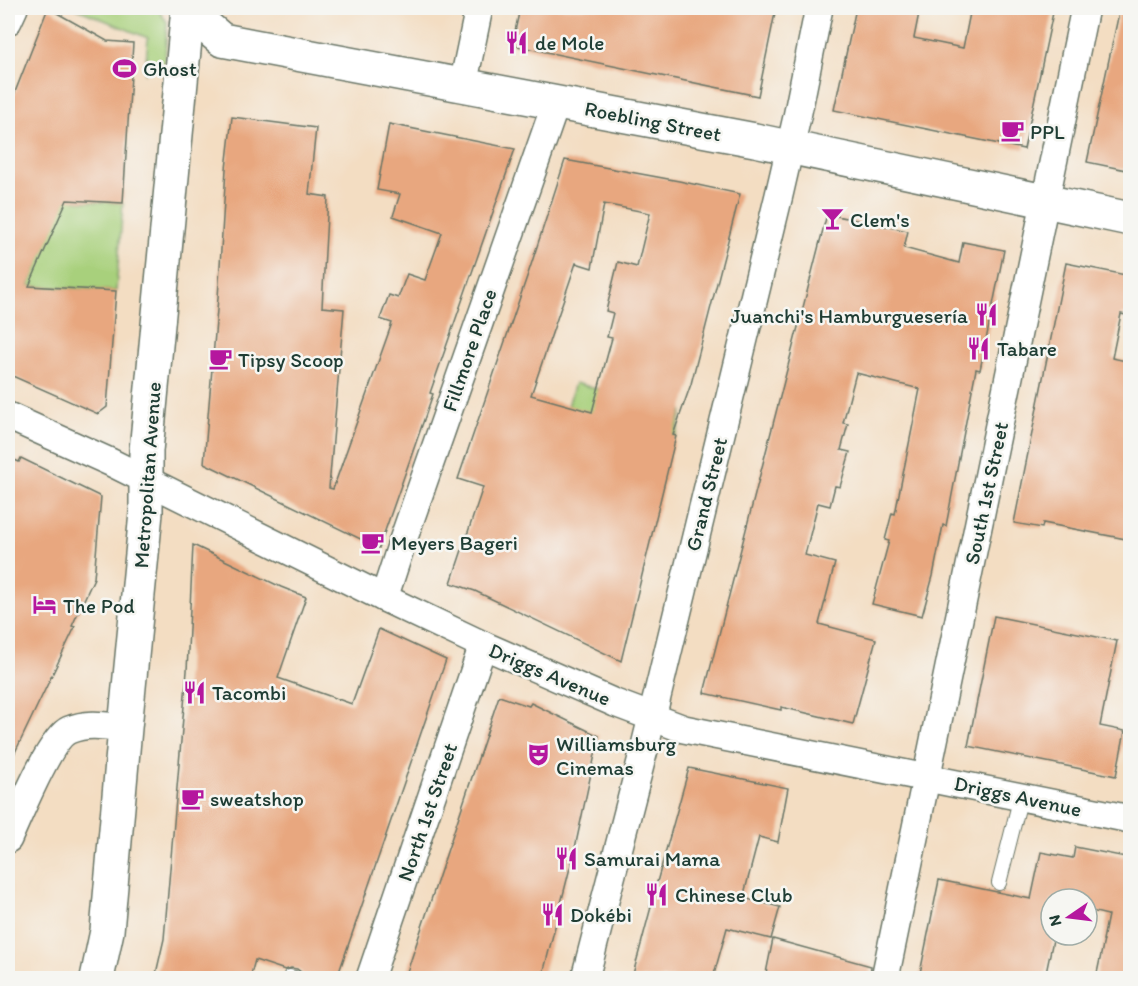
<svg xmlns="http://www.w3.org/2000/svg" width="1138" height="986" font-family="Itim,sans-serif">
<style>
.green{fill:#a8d07b;stroke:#648658;stroke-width:1.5}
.building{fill:#e8a77f;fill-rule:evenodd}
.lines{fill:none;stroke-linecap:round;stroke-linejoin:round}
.lane-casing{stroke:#697566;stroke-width:16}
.street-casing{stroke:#697566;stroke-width:30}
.secondary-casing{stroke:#697566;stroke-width:36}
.lane{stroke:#fff;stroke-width:14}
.street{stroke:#fff;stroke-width:27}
.secondary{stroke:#fff;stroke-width:33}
.labels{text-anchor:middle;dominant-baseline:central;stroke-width:5;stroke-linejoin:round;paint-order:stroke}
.poi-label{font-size:21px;fill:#1f3d34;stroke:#f6f6f2;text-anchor:start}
.street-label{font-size:21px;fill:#1f3d34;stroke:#f6f6f2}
</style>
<rect width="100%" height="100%" fill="#f6f6f2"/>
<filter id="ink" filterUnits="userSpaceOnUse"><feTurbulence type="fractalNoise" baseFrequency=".0167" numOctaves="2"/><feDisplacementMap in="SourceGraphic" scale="12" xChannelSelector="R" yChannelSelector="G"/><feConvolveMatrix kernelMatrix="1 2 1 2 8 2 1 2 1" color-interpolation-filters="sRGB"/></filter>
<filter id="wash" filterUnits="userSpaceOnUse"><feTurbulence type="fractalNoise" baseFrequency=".008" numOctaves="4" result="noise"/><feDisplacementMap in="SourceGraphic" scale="24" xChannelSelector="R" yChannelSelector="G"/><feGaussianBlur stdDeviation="1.35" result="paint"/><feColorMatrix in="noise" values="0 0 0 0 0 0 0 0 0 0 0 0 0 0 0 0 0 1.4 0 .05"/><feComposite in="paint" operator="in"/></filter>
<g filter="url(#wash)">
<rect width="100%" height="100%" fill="#f3ddc2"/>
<g class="green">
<path d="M75,8H157L167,22L165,61L145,73L148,38Z"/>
<path d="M67,196L77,201L123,203L116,291L29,286Z"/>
<path d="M575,383L682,411L676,436L568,406Z"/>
</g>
<g id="blocks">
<g class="building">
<path d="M48,8L107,41L133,43L123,203L67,200L29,286L116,291L107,407L98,414L8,374V110Z"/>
<path d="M520,8H776L758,96L512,45Z"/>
<path d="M856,8H920L914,38L963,48L971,8H1054L1024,149L834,110Z"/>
<path d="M1120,8H1131V171L1087,162Z"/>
<path d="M232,117L316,128L309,194L328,197L322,307L344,309L329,488L333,489L392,323L380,319L389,295L398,298L407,274L425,280L442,233L393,216L400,194L377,190L389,124L515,149L430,393L433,394L379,548L204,463L218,298L226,169Z"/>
<path d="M565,160L679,181L740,194L691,384L673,435L676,436L621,661L475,591L451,583L483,487L458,479L531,265ZM604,204L650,213L637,267L618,262L606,311L613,313L607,337L612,338L592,412L531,395L576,263L592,268Z"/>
<path d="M827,214L908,231L904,248L959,263L963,242L1004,250L980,370L976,369L946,526L943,525L933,576L922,616L872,604L889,541L885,540L892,513L895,514L920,389L856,373L843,423L848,424L841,450L850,452L840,487L835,486L830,506L818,503L805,555L835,563L819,624L876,639L853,724L781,707V710L704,693Z"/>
<path d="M1066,263L1131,276V316L1121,314L1112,358L1131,362V540L1043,523L1042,528L1014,523Z"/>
<path d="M8,457L19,462L21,458L101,497L94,578L72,626L75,627L8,767Z"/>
<path d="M193,545L281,587L306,597L278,678L352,704L379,629L446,660L337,978H314L303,975L301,972L297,969L291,968L285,970L255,960L250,978H155L164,939L187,671Z"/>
<path d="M994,616L1117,641L1100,726L1125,731L1116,776L968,746Z"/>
<path d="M499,696L529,706L531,703L599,736L575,848L542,978H405Z"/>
<path d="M689,768L788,788L778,842L759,837L743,898L780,907L771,939L727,928L713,978H632L651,907H650Z"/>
<path d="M1075,847L1131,858V978H1096L1104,940H1103L1108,915L1087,910V899H1051V935H1054L1045,978H919L939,880L1031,899L1041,852L1073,858Z"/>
<path d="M773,939L871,966L870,978H765Z"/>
</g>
</g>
</g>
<g filter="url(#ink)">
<use href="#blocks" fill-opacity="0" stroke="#697566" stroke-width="1.5"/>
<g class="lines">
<defs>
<g id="lane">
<path d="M999,883L1021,796"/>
<path d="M290,977L295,978"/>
</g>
<g id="street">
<path d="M8,21L14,8"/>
<path d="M463,85L479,8"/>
<path d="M8,416L110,462L384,598L483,645L615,703L684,729L1130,819"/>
<path d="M384,598L401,546L556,103"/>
<path d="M8,839C18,817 50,738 69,730C88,722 106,726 125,728"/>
<path d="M370,978L483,645"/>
<path d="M585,978L645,746L779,195L797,117L819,8"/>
<path d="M885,978L1085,8"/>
</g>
<g id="secondary">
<path d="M188,11L222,40L755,140L1130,219"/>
<path d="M97,978L107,931L125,728L146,513V451L188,8"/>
</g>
</defs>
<use href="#lane" class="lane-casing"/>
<use href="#street" class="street-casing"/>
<use href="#secondary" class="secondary-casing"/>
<use href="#lane" class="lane"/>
<use href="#street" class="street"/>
<use href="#secondary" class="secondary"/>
</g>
</g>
<defs>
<symbol id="restaurant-bare" viewBox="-9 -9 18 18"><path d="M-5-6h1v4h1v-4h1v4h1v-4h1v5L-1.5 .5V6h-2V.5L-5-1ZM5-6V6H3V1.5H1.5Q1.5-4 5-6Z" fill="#b5179e" stroke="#f6f6f2" stroke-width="2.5" paint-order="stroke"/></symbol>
<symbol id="stadium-bare" viewBox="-9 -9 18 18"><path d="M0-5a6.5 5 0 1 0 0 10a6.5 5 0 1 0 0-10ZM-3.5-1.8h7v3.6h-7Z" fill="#b5179e" stroke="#f6f6f2" stroke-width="2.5" paint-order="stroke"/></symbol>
<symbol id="cafe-bare" viewBox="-9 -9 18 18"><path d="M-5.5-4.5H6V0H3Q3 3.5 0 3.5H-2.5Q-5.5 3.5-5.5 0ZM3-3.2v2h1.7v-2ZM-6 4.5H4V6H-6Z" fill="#b5179e" stroke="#f6f6f2" stroke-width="2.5" paint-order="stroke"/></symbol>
<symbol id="bar-bare" viewBox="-9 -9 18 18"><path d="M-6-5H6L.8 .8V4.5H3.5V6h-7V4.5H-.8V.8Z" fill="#b5179e" stroke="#f6f6f2" stroke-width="2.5" paint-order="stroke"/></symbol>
<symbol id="hotel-bare" viewBox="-9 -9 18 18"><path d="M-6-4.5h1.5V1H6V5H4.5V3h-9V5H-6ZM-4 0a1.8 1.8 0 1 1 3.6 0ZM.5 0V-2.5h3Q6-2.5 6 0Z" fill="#b5179e" stroke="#f6f6f2" stroke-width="2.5" paint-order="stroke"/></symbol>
<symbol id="theatre-bare" viewBox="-9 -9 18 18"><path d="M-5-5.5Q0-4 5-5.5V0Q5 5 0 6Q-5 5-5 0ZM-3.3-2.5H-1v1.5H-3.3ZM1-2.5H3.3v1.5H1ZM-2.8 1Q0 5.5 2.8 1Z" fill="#b5179e" stroke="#f6f6f2" stroke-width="2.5" paint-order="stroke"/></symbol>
</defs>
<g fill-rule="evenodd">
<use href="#restaurant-bare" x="500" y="26" width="33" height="33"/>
<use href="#stadium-bare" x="108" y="52" width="33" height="33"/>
<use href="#cafe-bare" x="996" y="114" width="33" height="33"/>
<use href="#bar-bare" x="816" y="202" width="33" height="33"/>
<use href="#restaurant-bare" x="970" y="298" width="33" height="33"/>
<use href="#restaurant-bare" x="962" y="332" width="33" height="33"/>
<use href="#cafe-bare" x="204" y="342" width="33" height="33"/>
<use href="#cafe-bare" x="356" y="526" width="33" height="33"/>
<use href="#hotel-bare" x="28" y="588" width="33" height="33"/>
<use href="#restaurant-bare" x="178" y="676" width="33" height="33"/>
<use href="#theatre-bare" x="522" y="738" width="33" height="33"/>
<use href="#cafe-bare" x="176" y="782" width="33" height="33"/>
<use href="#restaurant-bare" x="550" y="842" width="33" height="33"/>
<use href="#restaurant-bare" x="640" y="878" width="33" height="33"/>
<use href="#restaurant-bare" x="536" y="898" width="33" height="33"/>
</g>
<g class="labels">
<g class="poi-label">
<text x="535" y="42">de Mole</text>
<text x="143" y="68">Ghost</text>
<text x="1030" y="131">PPL</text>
<text x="850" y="219">Clem's</text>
<text x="968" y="315" text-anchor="end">Juanchi's Hamburguesería</text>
<text x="997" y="348">Tabare</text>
<text x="238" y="359">Tipsy Scoop</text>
<text x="391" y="542">Meyers Bageri</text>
<text x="63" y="605">The Pod</text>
<text x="212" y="692">Tacombi</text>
<text x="556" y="743">Williamsburg<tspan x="556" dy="24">Cinemas</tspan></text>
<text x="210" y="798">sweatshop</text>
<text x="584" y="858">Samurai Mama</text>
<text x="675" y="894">Chinese Club</text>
<text x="570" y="914">Dokébi</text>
</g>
<g class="street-label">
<text transform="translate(653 121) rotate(11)">Roebling Street</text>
<text transform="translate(469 350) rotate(-71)">Fillmore Place</text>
<text transform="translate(147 475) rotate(-86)">Metropolitan Avenue</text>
<text transform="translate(986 493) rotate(-78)">South 1st Street</text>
<text transform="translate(706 494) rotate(-76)">Grand Street</text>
<text transform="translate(550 674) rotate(23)">Driggs Avenue</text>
<text transform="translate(1018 796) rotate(12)">Driggs Avenue</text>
<text transform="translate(427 812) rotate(-71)">North 1st Street</text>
</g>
</g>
<rect width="1138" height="986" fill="none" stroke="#f6f6f2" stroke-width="30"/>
<g transform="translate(1069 917) rotate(256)"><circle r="28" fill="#f6f6f2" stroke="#a0aca6" stroke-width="1.5"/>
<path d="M0-4.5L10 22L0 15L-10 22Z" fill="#b5179e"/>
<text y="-9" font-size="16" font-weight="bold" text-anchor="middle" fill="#1f3d34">N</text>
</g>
</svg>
